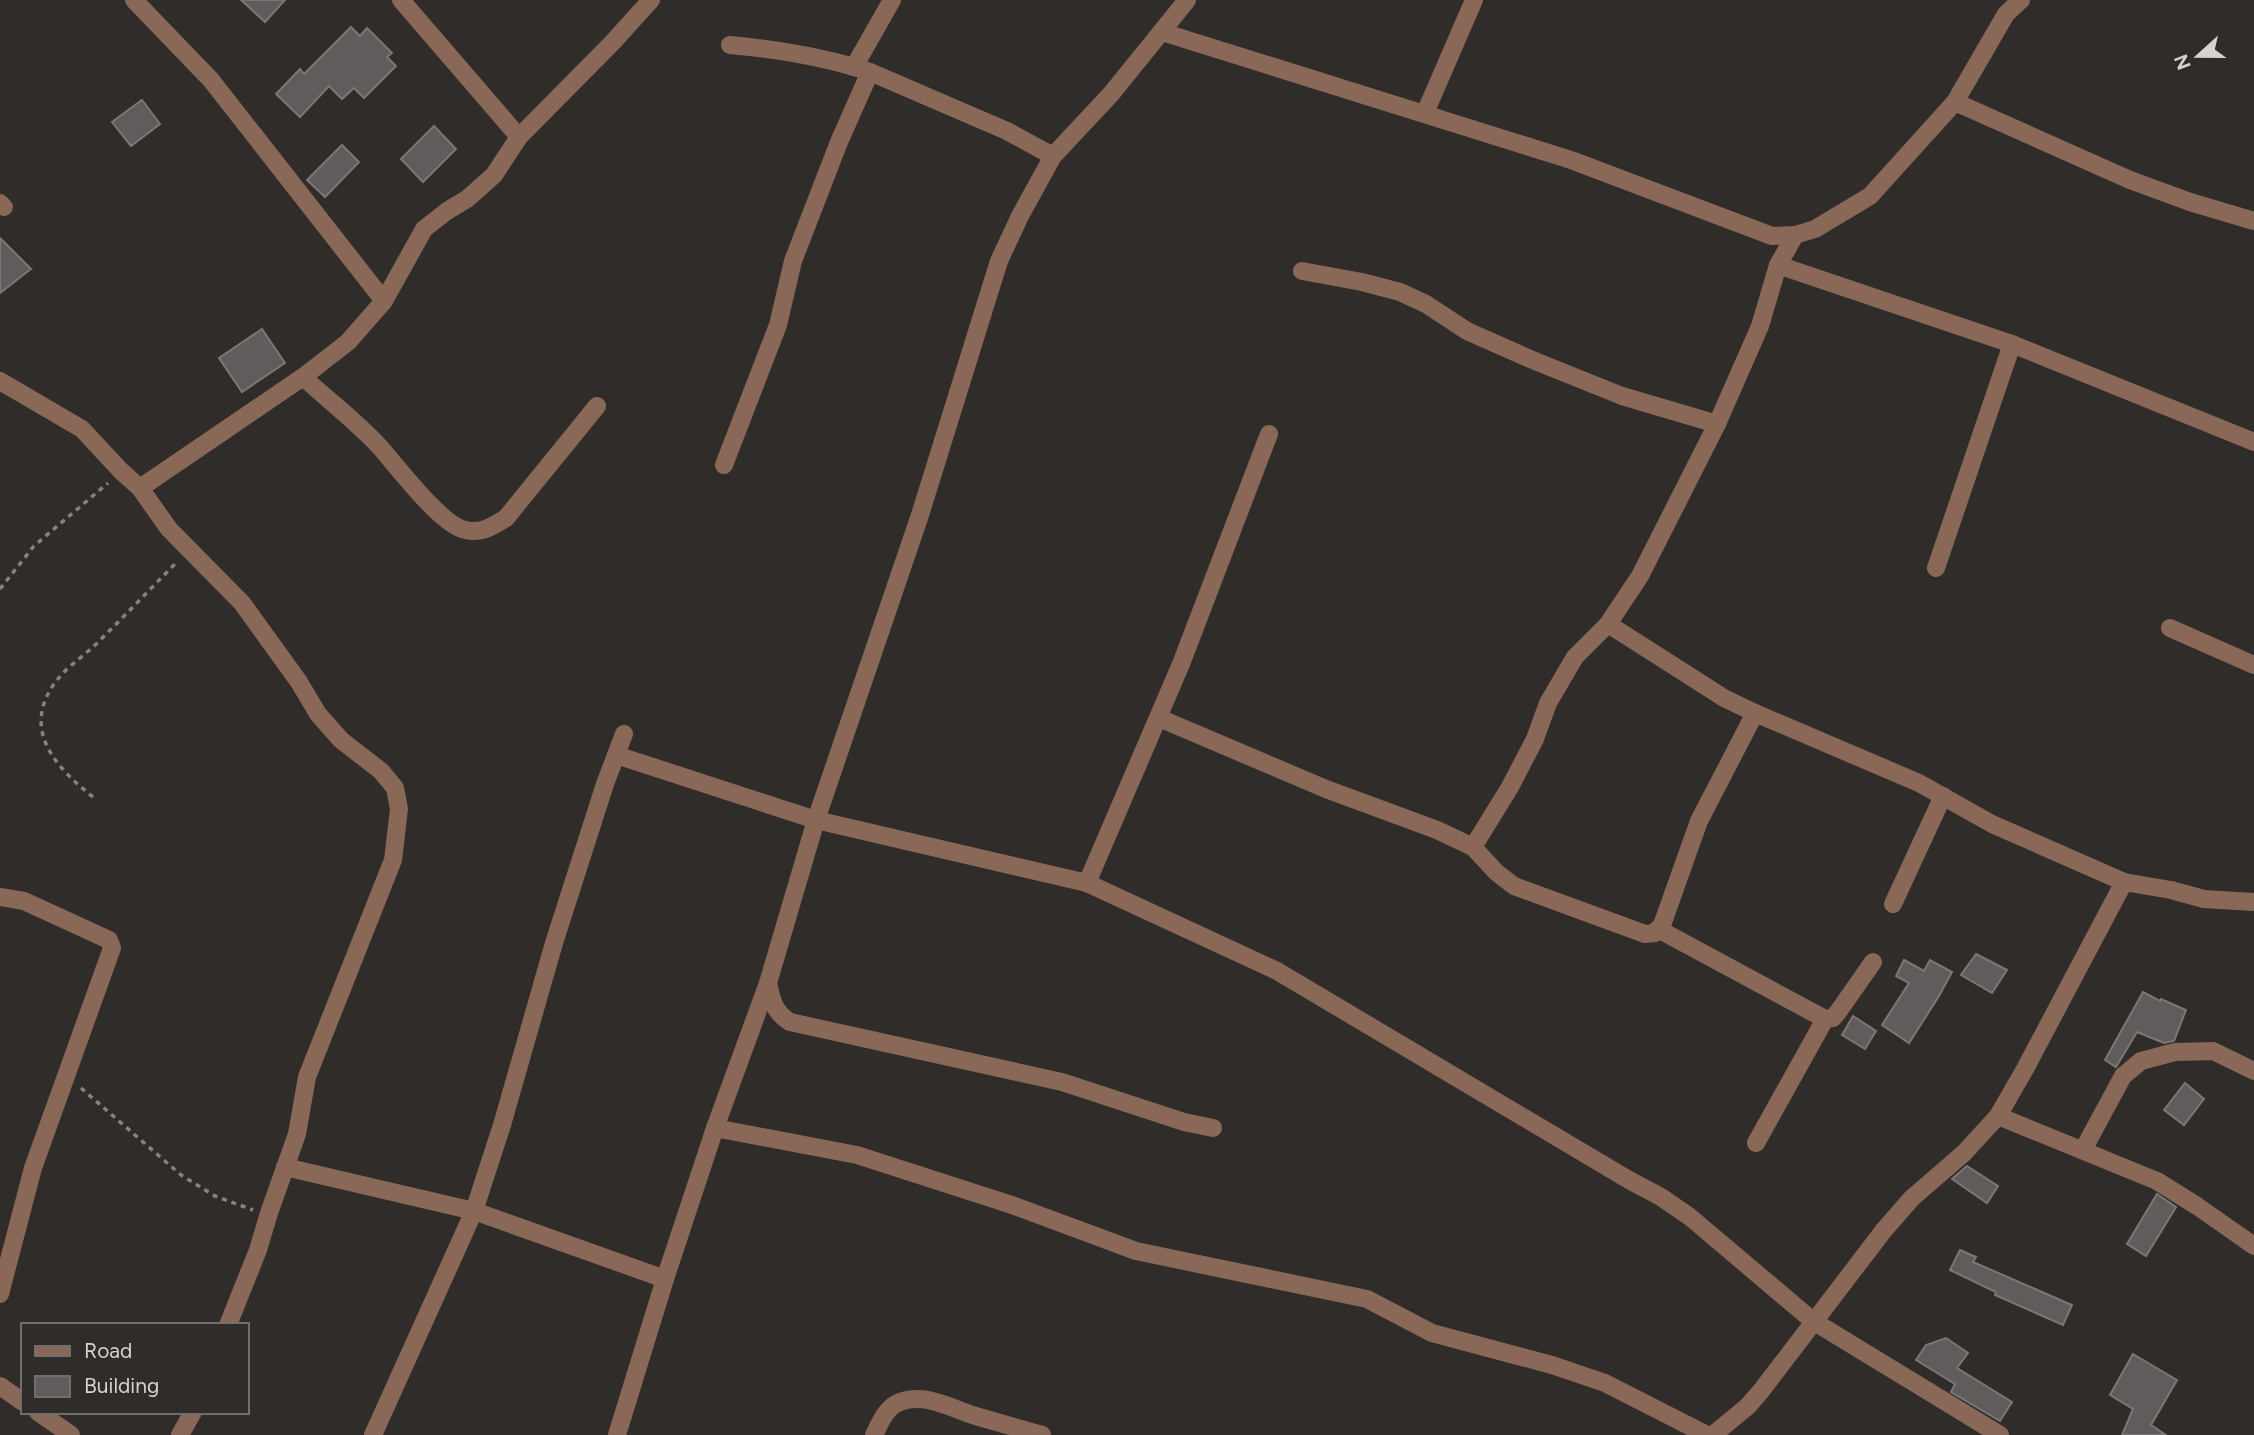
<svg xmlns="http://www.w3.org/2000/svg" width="2254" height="1435" font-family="Figtree,sans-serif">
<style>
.building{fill:#605c5b;stroke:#7b7776;stroke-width:2}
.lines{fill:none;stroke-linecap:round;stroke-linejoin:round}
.path{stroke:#858382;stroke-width:3.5;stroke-dasharray:5 5;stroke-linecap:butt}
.minor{stroke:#8a6858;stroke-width:18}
</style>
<rect width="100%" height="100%" fill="#2f2c2a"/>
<g class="building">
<path d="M241,0H285L265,22Z"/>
<path d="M351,27L360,36L367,28L392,53L387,57L396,66L364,98L354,88L342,99L329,86L300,117L276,94L300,69L304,74Z"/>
<path d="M142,100L160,124L131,146L112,122Z"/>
<path d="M434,126L456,149L423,182L401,159Z"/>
<path d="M342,145L359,162L325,197L307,180Z"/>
<path d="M0,238L31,269L0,293Z"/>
<path d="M262,329L285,363L242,392L219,358Z"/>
<path d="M1976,954L2007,970L1992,993L1961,975Z"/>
<path d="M1904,960L1924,971L1930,960L1952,972L1939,996L1909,1043L1882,1025L1909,983L1896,976Z"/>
<path d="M2143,992L2160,1001L2161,999L2186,1010L2174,1041L2164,1043L2137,1032L2116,1067L2105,1060Z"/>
<path d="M1853,1016L1876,1031L1865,1049L1842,1035Z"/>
<path d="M2185,1083L2204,1099L2184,1125L2164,1110Z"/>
<path d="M1967,1166L1998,1186L1987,1203L1952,1179Z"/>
<path d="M2157,1194L2176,1207L2146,1256L2127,1244Z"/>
<path d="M1960,1250L1976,1257L1973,1262L2072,1305L2063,1325L1995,1295L1996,1292L1950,1270Z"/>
<path d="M1946,1338L1968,1353L1957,1368L2012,1402L2000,1421L1951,1392L1955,1384L1916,1360L1926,1345Z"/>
<path d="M2133,1354L2177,1380L2151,1425L2166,1435H2122L2133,1409L2110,1395Z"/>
</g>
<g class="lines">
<g class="path">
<path d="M0,589L34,546L108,483"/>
<path d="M93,797C54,766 20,728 57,680C67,667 81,658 93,647C122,619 149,590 177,562"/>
<path d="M81,1088L181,1175L215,1196L253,1210"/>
</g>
<g class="minor">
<path d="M134,0L211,80L384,301"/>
<path d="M401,0L519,137"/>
<path d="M1162,32L1571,160L1772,236L1795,235L1815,229L1870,196L1955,102L2006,14L2021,0"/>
<path d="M730,45C774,49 828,58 870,72L1007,131L1053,156"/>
<path d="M854,67L892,0"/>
<path d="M1955,102L2130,180L2190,202L2254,221"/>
<path d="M1425,113L1474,0"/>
<path d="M0,203L4,207"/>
<path d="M1778,265L2012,344L2254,442"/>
<path d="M1302,271L1362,282L1400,292L1426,304L1467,331L1530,359L1622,396L1717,424"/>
<path d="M303,377C328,400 356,421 379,446C396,465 439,522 462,529C480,535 491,527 506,518L597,406"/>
<path d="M0,381L82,429L121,471L140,488L169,529L242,603L299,682L318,714L341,740L381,771L395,788L399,809L393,860L307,1077L297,1134L269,1213L258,1250L228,1325"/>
<path d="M724,465L778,325L793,261L839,142L870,72"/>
<path d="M140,488L303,377L348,342L384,301L424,229L447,211L467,199L494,175L519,137L612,43L651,0"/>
<path d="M1936,568L2012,344"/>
<path d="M1608,624L1724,698L1755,713L1919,783L1992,824L2124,882L2171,890L2204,899L2254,902"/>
<path d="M2170,628L2254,665"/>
<path d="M1159,718L1326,789L1437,830L1473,847L1510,787L1535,739L1548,703L1575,657L1608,624L1640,576L1717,424L1760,326L1778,265L1795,235"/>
<path d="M616,755L816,820L1087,883L1181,664L1269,434"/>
<path d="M1473,847L1496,872L1514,886L1645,934L1655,933L1662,925L1699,821L1755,713"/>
<path d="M1087,883L1277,971L1629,1180L1661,1197L1690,1217L1813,1321L2000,1435"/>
<path d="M0,897L24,901L109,940L112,948L33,1168L0,1294"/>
<path d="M1893,904L1943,796"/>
<path d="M1658,929L1825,1019L1833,1018L1838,1012L1873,962"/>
<path d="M768,983C772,1001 774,1012 790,1022L1062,1082L1184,1122L1213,1128"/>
<path d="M1998,1116L2157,1181L2197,1206L2254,1246"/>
<path d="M715,1128L857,1155L1012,1205L1136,1251L1367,1299L1432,1333L1552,1365L1605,1383L1707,1435"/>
<path d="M1756,1143L1825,1019"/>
<path d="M2083,1150L2123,1076L2141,1061L2175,1052L2213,1051L2254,1071"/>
<path d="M285,1167L474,1211L665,1279"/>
<path d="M0,1386L23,1402"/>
<path d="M38,1412L71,1435"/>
<path d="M180,1435L193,1412"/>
<path d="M373,1435L474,1211L502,1125L554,943L605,784L624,734"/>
<path d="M617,1435L665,1279L715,1128L768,983L816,820L920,515L999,261L1020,216L1053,156L1111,94L1187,0"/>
<path d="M874,1435C880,1423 886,1407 900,1402C927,1392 954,1410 979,1417C1000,1423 1021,1429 1042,1435"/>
<path d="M1713,1435L1748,1406L1761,1391L1884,1230L1912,1198L1964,1153L1998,1116L2025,1069L2124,882"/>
</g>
</g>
<rect x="21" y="1323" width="228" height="91" fill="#2f2c2a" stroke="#716f6d" stroke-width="2"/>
<rect x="35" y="1346" width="35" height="10" fill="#8a6858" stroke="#716f6d" stroke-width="2"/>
<text x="84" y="1358" font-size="21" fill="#d5d3d2">Road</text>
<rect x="35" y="1376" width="35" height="21" fill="#605c5b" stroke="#716f6d" stroke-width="2"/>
<text x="84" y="1393" font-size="21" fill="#d5d3d2">Building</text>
<g transform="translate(2198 56) rotate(249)" stroke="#2f2c2a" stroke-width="5" paint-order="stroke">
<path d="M0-5L12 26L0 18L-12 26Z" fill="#d5d3d2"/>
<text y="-10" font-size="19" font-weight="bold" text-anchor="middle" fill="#d5d3d2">N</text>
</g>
</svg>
